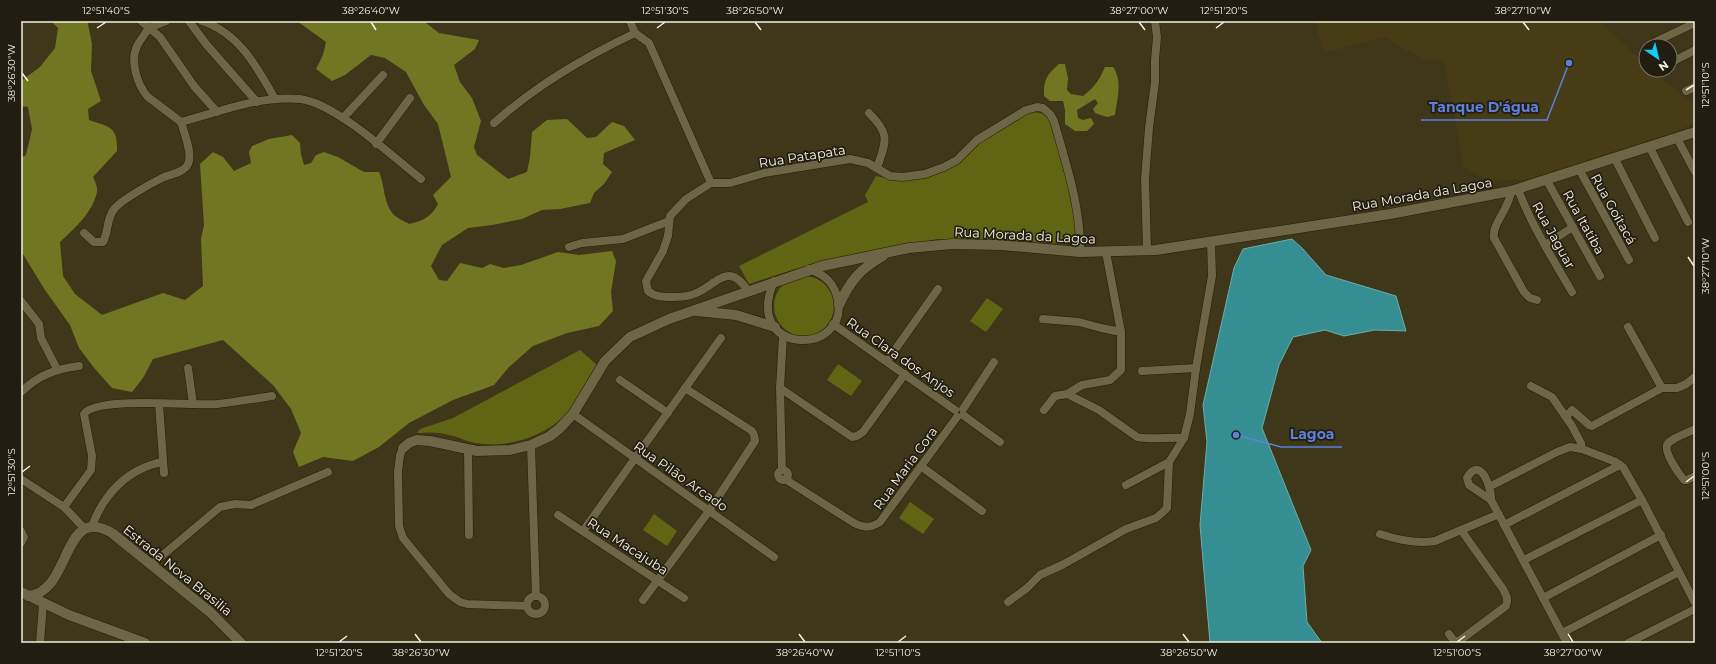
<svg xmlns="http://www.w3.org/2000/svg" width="1716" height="664" font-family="Montserrat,sans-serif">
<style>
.built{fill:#463d17}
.green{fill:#606513}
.forest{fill:#717623}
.water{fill:#358f92;stroke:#6faca9}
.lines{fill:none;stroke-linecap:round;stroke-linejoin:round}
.minor-casing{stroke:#251e01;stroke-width:9}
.tertiary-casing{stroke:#251e01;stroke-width:11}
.minor{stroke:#6c6546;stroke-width:8}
.tertiary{stroke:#6c6546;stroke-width:10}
.ticks{fill:none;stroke:#f5f1e0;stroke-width:1.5}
.labels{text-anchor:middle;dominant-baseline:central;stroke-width:3.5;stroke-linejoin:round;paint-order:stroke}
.street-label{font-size:13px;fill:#f5f1e0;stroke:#211e11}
.leader{fill:none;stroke:#5e7fda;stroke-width:1.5}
.callout-dot{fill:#5e7fda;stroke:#211e11;stroke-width:1.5}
.callout-label{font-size:14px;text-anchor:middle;font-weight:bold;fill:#5e7fda;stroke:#211e11;stroke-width:3.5;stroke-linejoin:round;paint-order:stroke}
.neatline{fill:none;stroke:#f5f1e0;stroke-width:1.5}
.ticks-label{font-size:10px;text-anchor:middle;fill:#f5f1e0}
</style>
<rect width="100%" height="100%" fill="#3e3719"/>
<path class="built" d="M1315,21H1599L1646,65V70H1652L1695,105V123L1669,134L1528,179L1499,181L1480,176L1463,166L1459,140L1444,62L1424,59L1404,49L1386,37L1324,53Z"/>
<g class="green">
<path d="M1030,112L1041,113L1049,117L1051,122L1073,206L1078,236L1073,244L937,239L795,269L749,284L739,266L868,202L865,195L876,176L900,181L929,175L979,142Z"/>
<circle cx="804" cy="306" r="30"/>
<path d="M987,298L1003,309L986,332L970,321Z"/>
<path d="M580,350L597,365C589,378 583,393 574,405C553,434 511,449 476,443C468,442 461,438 453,436C441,432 429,432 417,433L420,429L453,418Z"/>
<path d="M838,364L862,381L851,396L827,380Z"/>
<path d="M910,502L934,519L923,534L899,518Z"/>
<path d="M654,514L677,531L667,546L643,530Z"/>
</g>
<g class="forest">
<path d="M51,21H87L88,24L92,44L91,71L101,101L88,109L89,120C109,127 118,126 117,151L93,177C95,181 98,188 97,192C93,212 74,229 60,242L63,276L75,294L102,315L163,293L185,300L203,286L201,239L204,225L200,164L213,152L223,157L234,171L251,163L249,152L252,146L269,139L292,135L300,143L301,154L304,165L311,163L316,155L324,152L338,157L364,172H379C385,185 383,202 393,214C397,218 404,221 409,224C423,221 431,217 438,204L433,195L451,177L438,124L424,105L406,72L385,58L371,55L345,75L332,81L316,69L323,55L326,42L297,21H428L426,23L439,33L479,40L475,49L454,65L460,82L472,98L481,121L474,147L477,155L508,179L527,172L530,157L532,132L547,120L567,119L587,138L596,137L612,122L624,126L635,140L604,153L603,164L612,172L604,184L594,193L590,203L560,209L542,210L522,219L492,225L468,228L442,245L431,266L439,280L447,281L460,263L482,268L490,264L504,268L521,265L558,252L579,255L612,251L616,261L611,292L613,311L599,326L567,333L533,346L509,367L494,385L453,400L409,423L379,447L353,461L323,457L299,467L293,452L301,433L291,409L273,385L223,340L153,359L143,378L132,392L112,388L95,369L79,348L70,325L45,290L21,251V158L26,155L32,129L28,107L21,106V81L40,67L55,48L58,28Z"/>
<path d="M1059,64H1065L1068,78L1067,90L1071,94L1083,96C1094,88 1100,79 1105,67H1113C1123,80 1117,100 1115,115L1107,117L1095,113L1093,109L1098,103L1095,99L1077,110L1078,118L1083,120L1091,118L1094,124L1087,131H1075L1065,124V110L1063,101H1050L1044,96C1044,80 1046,75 1059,64Z"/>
</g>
<path class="water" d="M1292,239L1303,249L1326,275L1396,296L1406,331L1375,330L1344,336L1325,330L1293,337L1279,365L1262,428L1311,550L1303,566L1307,622L1322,643H1210L1200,525L1207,442L1203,405L1234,268L1243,249Z"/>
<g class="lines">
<defs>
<g id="minor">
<path d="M141,21L160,37L194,86L217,112"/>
<path d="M189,21L206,44L257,102"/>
<path d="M202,21C239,33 257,67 275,99"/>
<path d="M630,21L635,33L649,43L711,183"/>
<path d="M149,28C145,34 140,40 137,46C130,61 137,85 148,97L181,122C219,112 260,95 300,99C335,103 392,156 421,179"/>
<path d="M149,28L166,21"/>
<path d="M1657,41L1695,23"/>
<path d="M1672,62L1695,50"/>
<path d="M1686,91L1695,87"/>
<path d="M869,113C891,135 886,141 877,168"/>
<path d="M343,118L383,75"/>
<path d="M494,123C537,85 583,58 635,33"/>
<path d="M1677,138L1695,172"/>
<path d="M376,144L410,98"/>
<path d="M1649,146L1688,222"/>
<path d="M1614,157L1655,238"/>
<path d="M1579,169L1629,260"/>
<path d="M1546,179L1600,276"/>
<path d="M1518,189C1531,225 1553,259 1572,292"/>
<path d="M1511,191C1510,208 1491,225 1494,238L1524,292L1530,298L1537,300"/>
<path d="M84,233L94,242H103C109,231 106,218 115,208C123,199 150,184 162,178C170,174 184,173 188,164C193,155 184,132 181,122"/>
<path d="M1545,245L1573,227"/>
<path d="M569,247L582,243L623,239L669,221"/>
<path d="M1147,250L1145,179L1149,128L1155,82V60L1157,37L1155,21"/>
<path d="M774,281C742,356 848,356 838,301C835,283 825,275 809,269"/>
<path d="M748,291C727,258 714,289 691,295C685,297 678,297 672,297C663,297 655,297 648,291L646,281L663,251L668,236L670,216L686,199L711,183H730L764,173L850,159L868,163L890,176L903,177L925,174L944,167L957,160L977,140L1026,110L1037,107L1043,108L1050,114L1054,121C1066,164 1081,207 1080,252"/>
<path d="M21,301L39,324L41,338L57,369"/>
<path d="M1043,319L1079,322L1101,328L1121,332"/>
<path d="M833,324L955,410"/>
<path d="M1628,327L1662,388"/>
<path d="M887,361L938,289"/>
<path d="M188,368L193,404"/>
<path d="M1142,371L1196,368"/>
<path d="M620,380L668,413"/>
<path d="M1531,386L1552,397L1572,426L1581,443L1582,449"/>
<path d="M780,388L852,437L857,436L863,432L905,374"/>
<path d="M21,392C39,375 55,369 79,366"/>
<path d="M1067,394L1099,410L1137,437C1146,440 1172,437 1184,438"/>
<path d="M159,404L164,473"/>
<path d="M963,409L994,362"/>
<path d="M1044,410L1055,396L1067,394L1082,385L1110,380L1121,370V332L1106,252"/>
<path d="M573,414L774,557"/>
<path d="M963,415L1000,442"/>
<path d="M1566,417L1572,410L1589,425L1592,426L1662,388H1677L1686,384L1695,377"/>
<path d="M1695,429C1688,433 1671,438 1667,445C1664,453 1679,474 1684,480H1687L1695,476"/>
<path d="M531,445L536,596"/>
<path d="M403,448L400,455L398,472L399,526L403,538L449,594L460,602L467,604L527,606"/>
<path d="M468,449L469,535"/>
<path d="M922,467L982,511"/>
<path d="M782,470L780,388L783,336"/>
<circle cx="783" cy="475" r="5"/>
<path d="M21,479L64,507L84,528"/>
<path d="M785,479L854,523C864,528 871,528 880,522L957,417"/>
<path d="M1126,485L1169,462"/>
<path d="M1489,487L1557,452L1570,447L1582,449L1616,462L1623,467L1642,500L1695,603"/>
<path d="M1491,500L1469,485L1467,478C1480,454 1492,488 1491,500L1567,643"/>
<path d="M64,507L91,470L92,456L84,414C97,396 192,406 217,404C235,402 253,399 272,396"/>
<path d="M558,515L684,598"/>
<path d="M1504,525L1620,465"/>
<path d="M92,526C104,494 128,468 163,462"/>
<path d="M21,531L24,537L21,543"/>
<path d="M583,531L721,338"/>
<path d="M1380,534C1398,540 1417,544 1435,541L1499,514"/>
<path d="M1524,560L1642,500"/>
<path d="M151,565L220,507L235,504L251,505L328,472"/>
<circle cx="536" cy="605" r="9"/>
<path d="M1543,598L1661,535"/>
<path d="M643,600L709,511L755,441L754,435L752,431L685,388"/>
<path d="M1008,602L1027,588L1040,575L1064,564L1126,529L1156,518L1162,513L1167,508L1169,462L1184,438L1190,414L1196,368L1212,276L1211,241"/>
<path d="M1562,633L1679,572"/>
<path d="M1449,634L1454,641H1459L1506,606C1509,599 1506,595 1503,589L1461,530"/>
<path d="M40,643L43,604"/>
<path d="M1628,643L1695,609"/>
</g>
<g id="tertiary">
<path d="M839,305C850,281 860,269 883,256"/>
<path d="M696,311L736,315L775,327"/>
<path d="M403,448L409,443L416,440L430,441L477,451L510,450L531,445L550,436L560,428L573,414L605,361L630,337L669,319L822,266L909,248L952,244L1001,245L1080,252L1156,250L1390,214L1511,191L1695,132"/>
<path d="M21,592L69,615L145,643"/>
<path d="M28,596C72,593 61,503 112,533L210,612L241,643"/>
</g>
</defs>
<use href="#minor" class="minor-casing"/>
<use href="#tertiary" class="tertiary-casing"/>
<use href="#minor" class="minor"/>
<use href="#tertiary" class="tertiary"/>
</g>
<path class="ticks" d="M371,22L376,30M755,22L761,30M1139,22L1145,30M1523,22L1529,30M97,28L106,22M657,28L665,22M1216,28L1224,22M22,73L28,81M1686,90L1694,85M1688,257L1694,266M22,472L30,466M1686,482L1694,476M415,634L421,642M799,634L805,642M1183,634L1189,642M1568,634L1573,642M339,642L347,636M898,642L906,636M1457,642L1465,636"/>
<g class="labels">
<g class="street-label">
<text transform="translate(802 156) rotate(-9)">Rua Patapata</text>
<text transform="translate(1422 194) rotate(-10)">Rua Morada da Lagoa</text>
<text transform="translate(1614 209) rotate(61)">Rua Goitacá</text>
<text transform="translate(1584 222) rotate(61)">Rua Itatiba</text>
<text transform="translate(1025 235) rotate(3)">Rua Morada da Lagoa</text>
<text transform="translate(1554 235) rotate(61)">Rua Jaguar</text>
<text transform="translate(901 357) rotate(35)">Rua Clara dos Anjos</text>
<text transform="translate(905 468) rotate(-54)">Rua Maria Cora</text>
<text transform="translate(681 476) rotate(35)">Rua Pilão Arcado</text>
<text transform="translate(628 546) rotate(33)">Rua Macajuba</text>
<text transform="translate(178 570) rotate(39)">Estrada Nova Brasilia</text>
</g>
</g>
<path class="leader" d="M1569 63L1547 120H1421M1236 435L1281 447H1342"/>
<g class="callout-dot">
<circle cx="1569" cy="63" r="4"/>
<circle cx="1236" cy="435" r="4"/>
</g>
<g class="callout-label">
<text x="1484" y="112">Tanque D'água</text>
<text x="1312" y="439">Lagoa</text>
</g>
<rect width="1716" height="664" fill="none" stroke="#211e11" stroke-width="44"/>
<g transform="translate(1658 58) rotate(145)"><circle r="19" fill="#211e11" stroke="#767264"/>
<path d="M0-3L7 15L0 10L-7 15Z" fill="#11cafb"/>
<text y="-6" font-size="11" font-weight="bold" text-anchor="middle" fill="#f5f1e0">N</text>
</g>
<rect x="22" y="22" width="1672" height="620" class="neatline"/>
<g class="ticks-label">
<text x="106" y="14">12°51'40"S</text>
<text x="371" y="14">38°26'40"W</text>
<text x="665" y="14">12°51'30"S</text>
<text x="755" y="14">38°26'50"W</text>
<text x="1139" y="14">38°27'00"W</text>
<text x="1224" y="14">12°51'20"S</text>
<text x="1523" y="14">38°27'10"W</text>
<text transform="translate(11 73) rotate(-90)" y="4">38°26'30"W</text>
<text transform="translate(1705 85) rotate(-90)" y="4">12°51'10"S</text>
<text transform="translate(1705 266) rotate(-90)" y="4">38°27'10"W</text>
<text transform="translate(11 472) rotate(-90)" y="4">12°51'30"S</text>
<text transform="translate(1705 476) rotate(-90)" y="4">12°51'00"S</text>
<text x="339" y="656">12°51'20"S</text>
<text x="421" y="656">38°26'30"W</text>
<text x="805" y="656">38°26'40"W</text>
<text x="898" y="656">12°51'10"S</text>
<text x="1189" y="656">38°26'50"W</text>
<text x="1457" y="656">12°51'00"S</text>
<text x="1573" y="656">38°27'00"W</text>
</g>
</svg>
